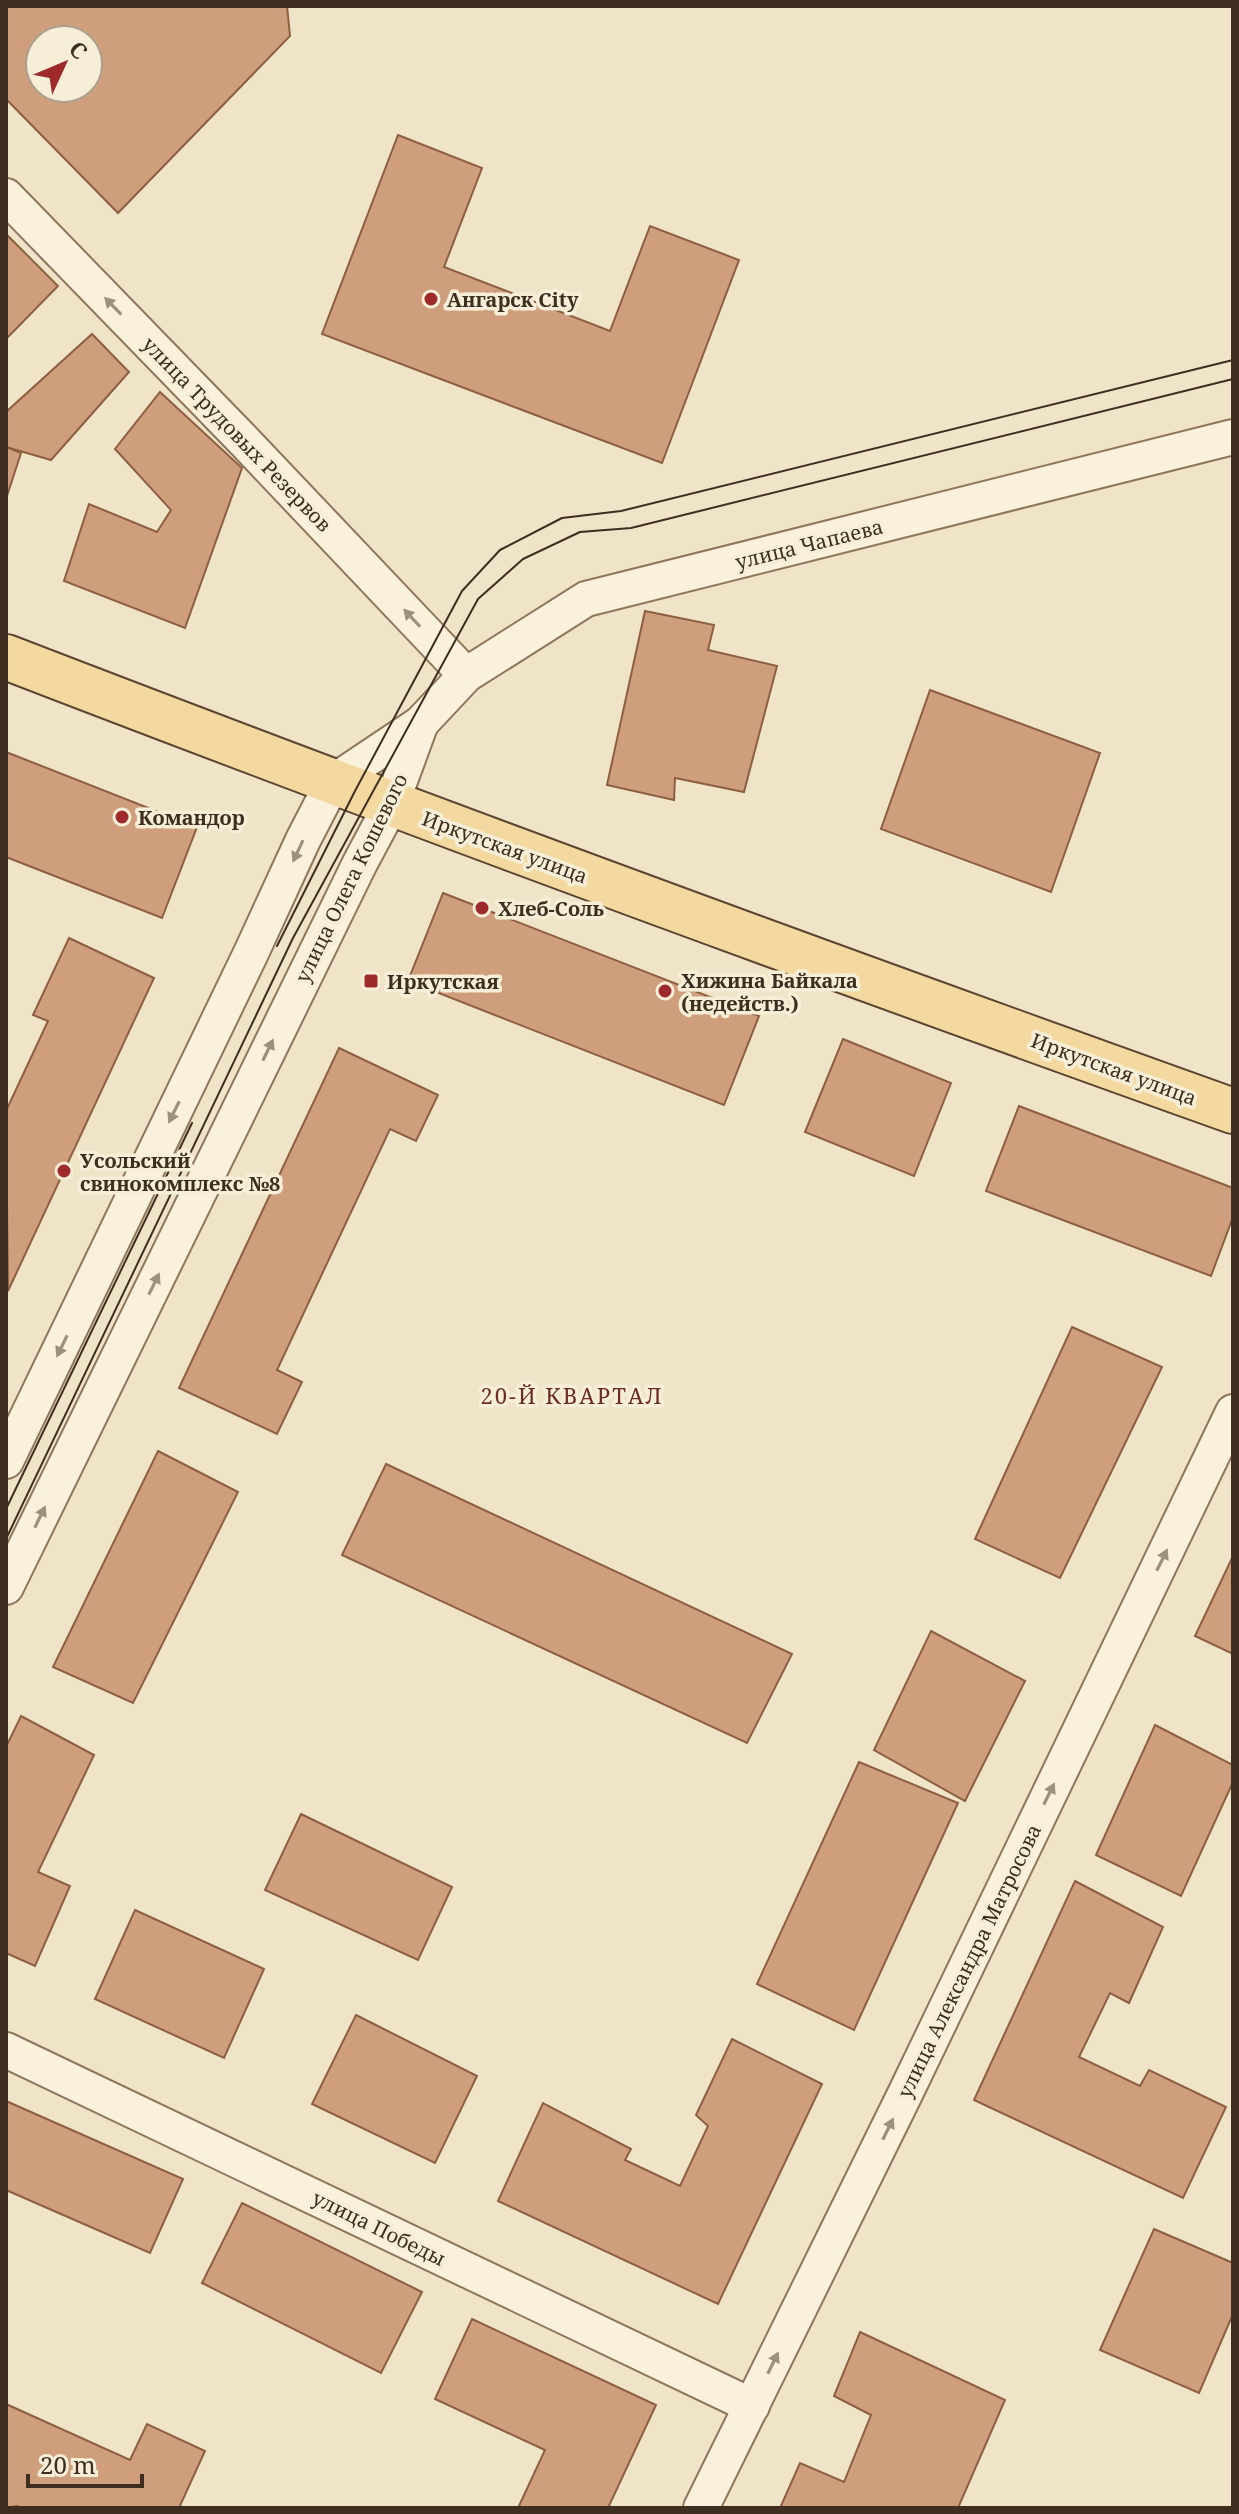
<svg xmlns="http://www.w3.org/2000/svg" width="1239" height="2514" font-family="'Noto Serif',serif">
<style>
.building{fill:#cf9f7d;stroke:#8d5f41;stroke-width:2;fill-rule:evenodd}
.lines{fill:none;stroke-linecap:round;stroke-linejoin:round}
.street-casing{stroke:#8d765c;stroke-width:38}
.primary-casing{stroke:#5b4430;stroke-width:48}
.street{stroke:#faf1dc;stroke-width:34}
.primary{stroke:#f3d9a0;stroke-width:44}
.tram{stroke:#3d2e20;stroke-width:2}
.oneway{fill:#9c907e}
.poi-dot{fill:#9e2a2b;stroke:#f7eed8;stroke-width:3}
.labels{text-anchor:middle;dominant-baseline:central;stroke-width:7;stroke-linejoin:round;paint-order:stroke}
.poi-label{font-size:20px;font-weight:bold;fill:#3d2e20;stroke:#f7eed8;text-anchor:start}
.street-label{font-size:20px;fill:#3d2e20;stroke:#f7eed8}
.neighbourhood-label{font-size:22px;letter-spacing:2px;fill:#6b2e1e;stroke:#f7eed8}
</style>
<rect width="100%" height="100%" fill="#f0e4c8"/>
<g class="building">
<path d="M6,6H51L6,52Z"/>
<path d="M6,6H287L290,36L118,213L6,99ZM40,40H88V88H40Z"/>
<path d="M398,135L482,168L444,267L610,331L650,226L739,260L662,463L322,334Z"/>
<path d="M6,234L58,286L6,339Z"/>
<path d="M92,334L129,372L51,460L6,447V412Z"/>
<path d="M160,392L242,468L185,628L64,581L89,504L157,532L171,510L115,449Z"/>
<path d="M6,447L21,453L6,499Z"/>
<path d="M645,611L714,625L708,650L777,666L744,792L675,778L674,800L607,785Z"/>
<path d="M930,690L1100,753L1051,892L881,829Z"/>
<path d="M6,752L197,827L162,918L6,857Z"/>
<path d="M443,893L759,1016L724,1105L408,981Z"/>
<path d="M69,938L154,978L8,1291L6,1111L48,1021L33,1015Z"/>
<path d="M843,1039L951,1083L914,1176L805,1132Z"/>
<path d="M339,1048L438,1095L416,1141L390,1129L277,1370L302,1382L277,1434L179,1388Z"/>
<path d="M1019,1106L1233,1188V1217L1211,1276L986,1191Z"/>
<path d="M1072,1327L1162,1367L1060,1578L975,1539Z"/>
<path d="M158,1451L238,1492L133,1703L53,1667Z"/>
<path d="M386,1464L792,1654L747,1743L342,1555Z"/>
<path d="M1233,1556V1654L1195,1636Z"/>
<path d="M931,1631L1025,1681L965,1801L874,1750Z"/>
<path d="M21,1716L94,1755L38,1872L70,1886L35,1966L6,1953V1747Z"/>
<path d="M1155,1725L1233,1765V1782L1181,1896L1096,1855Z"/>
<path d="M859,1762L958,1803L854,2030L757,1984Z"/>
<path d="M301,1814L452,1887L418,1960L265,1890Z"/>
<path d="M1075,1881L1163,1927L1129,2003L1110,1993L1079,2057L1140,2086L1149,2070L1226,2107L1183,2198L974,2100Z"/>
<path d="M135,1910L264,1969L224,2058L95,1999Z"/>
<path d="M356,2015L477,2076L435,2163L312,2104Z"/>
<path d="M732,2039L822,2084L718,2304L498,2201L543,2103L631,2149L625,2160L680,2186L708,2126L696,2115Z"/>
<path d="M6,2101L183,2179L150,2253L6,2190Z"/>
<path d="M242,2203L422,2292L381,2373L202,2283Z"/>
<path d="M1154,2229L1233,2263V2314L1199,2393L1100,2350Z"/>
<path d="M472,2319L656,2405L608,2508H518L545,2450L435,2399Z"/>
<path d="M860,2332L1005,2400L958,2508H780L800,2463L844,2482L871,2415L834,2396Z"/>
<path d="M6,2404L130,2460L147,2424L205,2451L179,2508H21L17,2506L6,2508Z"/>
</g>
<g class="lines">
<defs>
<g id="street">
<path d="M6,196L245,442L466,675"/>
<path d="M6,1461L251,953L303,840L333,782L421,723L466,675L586,599L1233,437"/>
<path d="M6,1587L360,863L391,805L421,723"/>
<path d="M6,2050L752,2406"/>
<path d="M701,2508L905,2094L1233,1412"/>
</g>
<path id="primary" d="M6,657C413,814 822,964 1233,1111"/>
</defs>
<use href="#street" class="street-casing"/>
<use href="#primary" class="primary-casing"/>
<use href="#street" class="street"/>
<use href="#primary" class="primary"/>
<g class="tram">
<path d="M277,946L355,791L462,591L500,550L562,518L621,511L1233,360"/>
<path d="M6,1509L192,1123"/>
<path d="M6,1539L293,938L478,599L523,559L580,532L631,528L1233,379"/>
</g>
</g>
<defs><path id="oneway-solid" d="M-6-.8H1V-3.2L6.5 0L1 3.2V.8H-6Z" transform="scale(2)"/></defs>
<g class="oneway">
<use href="#oneway-solid" transform="translate(113 306) rotate(-134)"/>
<use href="#oneway-solid" transform="translate(412 618) rotate(-133)"/>
<use href="#oneway-solid" transform="translate(298 851) rotate(115)"/>
<use href="#oneway-solid" transform="translate(268 1050) rotate(-64)"/>
<use href="#oneway-solid" transform="translate(174 1112) rotate(116)"/>
<use href="#oneway-solid" transform="translate(154 1284) rotate(-64)"/>
<use href="#oneway-solid" transform="translate(62 1346) rotate(116)"/>
<use href="#oneway-solid" transform="translate(40 1517) rotate(-64)"/>
<use href="#oneway-solid" transform="translate(1162 1560) rotate(-64)"/>
<use href="#oneway-solid" transform="translate(1049 1794) rotate(-64)"/>
<use href="#oneway-solid" transform="translate(888 2129) rotate(-64)"/>
<use href="#oneway-solid" transform="translate(773 2363) rotate(-64)"/>
</g>
<g class="poi-dot">
<circle cx="431" cy="299" r="8"/>
<circle cx="122" cy="817" r="8"/>
<circle cx="482" cy="908" r="8"/>
<rect x="363" y="973" width="16" height="16" rx="4"/>
<circle cx="665" cy="991" r="8"/>
<circle cx="64" cy="1171" r="8"/>
</g>
<g class="labels">
<g class="poi-label">
<text x="447" y="299">Ангарск City</text>
<text x="138" y="817">Командор</text>
<text x="498" y="908">Хлеб-Соль</text>
<text x="681" y="980">Хижина Байкала<tspan x="681" dy="23">(недейств.)</tspan></text>
<text x="387" y="981">Иркутская</text>
<text x="80" y="1160">Усольский<tspan x="80" dy="23">свинокомплекс №8</tspan></text>
</g>
<g class="street-label">
<text transform="translate(237 434) rotate(46)">улица Трудовых Резервов</text>
<text transform="translate(809 544) rotate(-14)">улица Чапаева</text>
<text transform="translate(505 847) rotate(20)">Иркутская улица</text>
<text transform="translate(351 878) rotate(-64)">улица Олега Кошевого</text>
<text transform="translate(1114 1069) rotate(20)">Иркутская улица</text>
<text transform="translate(969 1961) rotate(-64)">улица Александра Матросова</text>
<text transform="translate(379 2228) rotate(26)">улица Победы</text>
</g>
<g class="neighbourhood-label">
<text x="572" y="1395">20-Й КВАРТАЛ</text>
</g>
</g>
<rect width="1239" height="2514" fill="none" stroke="#3d2e20" stroke-width="16"/>
<g transform="translate(64 64) rotate(46)"><circle r="38" fill="#f7eed8" stroke="#ada18e" stroke-width="2"/>
<path d="M0-6L14 30L0 20L-14 30Z" fill="#9e2a2b"/>
<text y="-12" font-size="22" font-weight="bold" text-anchor="middle" fill="#3d2e20">С</text>
</g>
<path d="M28 2474v12h114v-12" fill="none" stroke="#3d2e20" stroke-width="4"/>
<text x="40" y="2474" font-size="24" fill="#3d2e20" stroke="#f7eed8" stroke-width="6" paint-order="stroke">20 m</text>
</svg>
